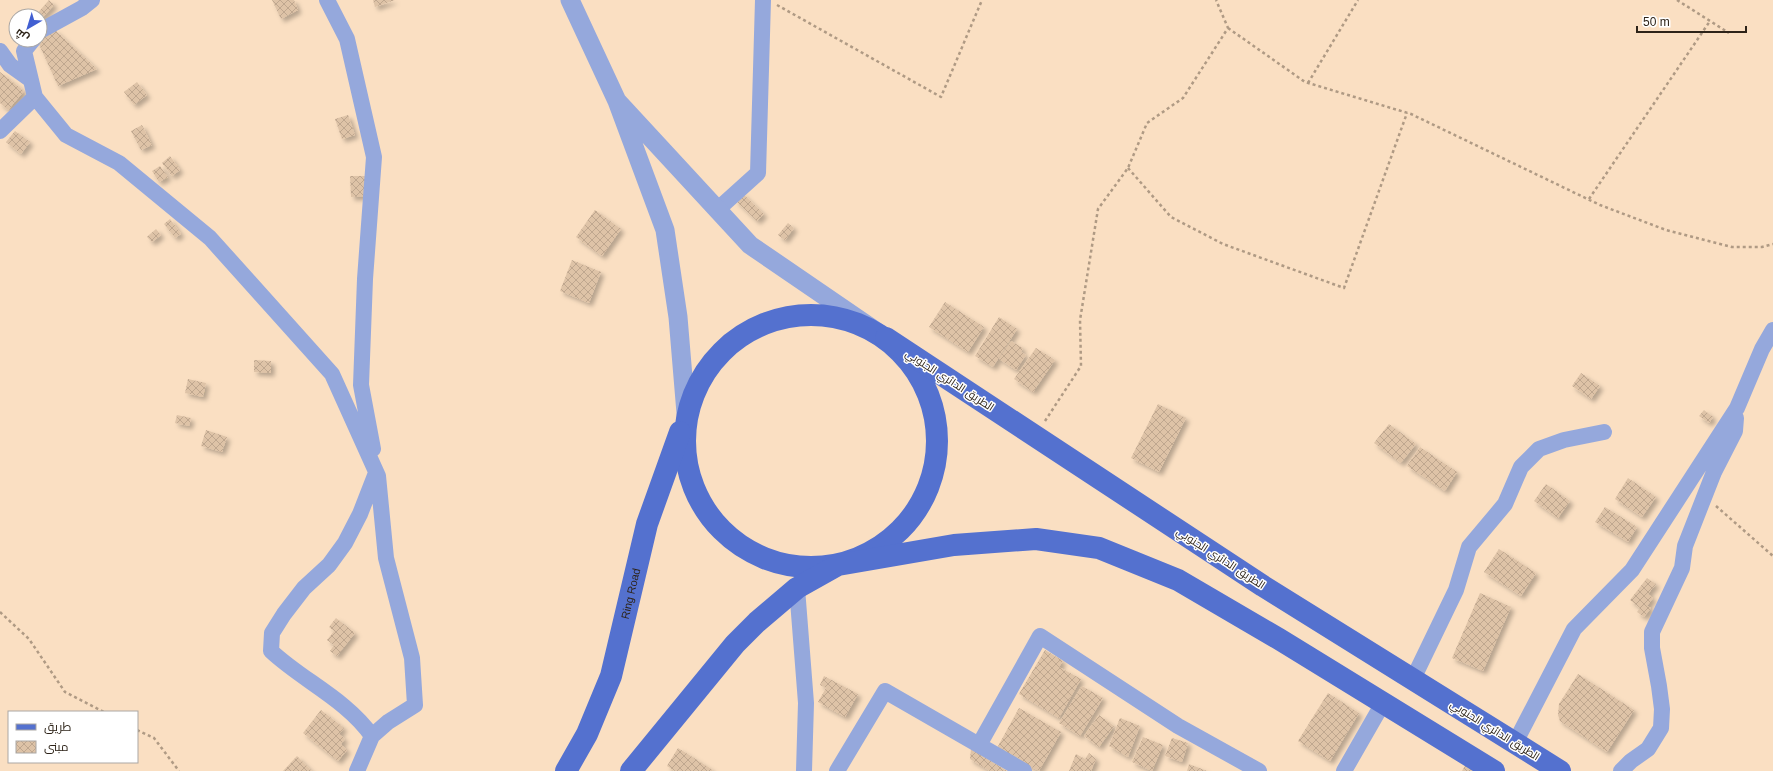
<svg xmlns="http://www.w3.org/2000/svg" width="1773" height="771" viewBox="0 0 1773 771" font-family="Helvetica,Cairo,sans-serif">
<defs>
<pattern id="building-cross-hatch" width="8" height="8" patternUnits="userSpaceOnUse"><rect width="8" height="8" fill="#dec3a7"/><path d="M0 0l8 8M0 8l8-8" fill="none" stroke="#bfa78f"/></pattern>
<filter id="shadow"><feDropShadow dx="3.5" dy="3.5" stdDeviation="2" flood-color="#0004"/></filter>
</defs>
<rect width="100%" height="100%" fill="#fadfc2"/>
<!-- building -->
<path fill="url(#building-cross-hatch)" filter="url(#shadow)" d="M49,0l5,5 -14,15v-4h-5z
M272,0h22l4,10 -17,9z
M373,0h22l-20,7z
M55,30l42,39 -39,17 -21,-46z
M0,72l24,19 -16,19 -8,-7z
M137,82l10,13 -13,10 -10,-13z
M348,115l7,20 -13,4 -7,-20z
M142,125l10,20 -11,5 -10,-19z
M15,131l15,11 -9,12 -15,-12z
M170,156l10,14 -8,6 -10,-13z
M160,166l8,11 -9,5 -7,-11z
M350,176h16l1,20 -16,1z
M742,193l22,21 -7,7 -22,-21z
M595,210l26,19 -19,27 -26,-19z
M170,219l11,15 -6,4 -11,-14z
M788,223l6,5 -9,12 -7,-5z
M156,229l5,6 -9,7 -5,-5z
M572,260l29,12 -12,31 -29,-12z
M945,302l39,25 -16,25 -39,-25z
M999,317l18,12 -24,38 -18,-11z
M1011,341l12,7 -2,4 5,3 -10,15 -17,-11z
M1036,348l19,12 -22,32 -19,-13z
M254,360l17,1v12l-17,-1z
M1581,373l19,13 -9,13 -19,-13z
M188,379l18,4 -3,14 -18,-4z
M1158,404l28,14 -27,54 -28,-14z
M1704,410l9,7 -4,6 -10,-7z
M177,415l14,3 -2,8 -14,-3z
M1389,424l27,20 -15,19 -27,-20z
M206,430l21,7 -5,15 -21,-6z
M1420,447l37,25 -12,19 -38,-25z
M1628,478l28,19 -14,20 -27,-18z
M1546,484l24,17 -12,17 -24,-17z
M1605,507l32,20 -9,15 -33,-20z
M1499,549l37,24 -15,23 -37,-24z
M1647,578l9,6 -8,10 5,4 -6,8 4,2 -7,9 -7,-5 3,-4 -10,-8z
M1480,593l31,14 -28,64 -31,-13z
M336,618l19,15 -18,23 -7,-5 4,-6 -7,-5 7,-9 -5,-4z
M1045,650l18,11 -4,6 22,12 -22,39 -40,-24z
M1578,674l56,36 -27,42 -47,-31 -2,-6 1,-11z
M824,676l34,18 -13,23 -27,-15 8,-14 -6,-3z
M1082,686l21,12 -23,38 -21,-13z
M1328,693l31,20 -29,48 -32,-20z
M1019,708l42,24 -22,39 -42,-23z
M321,710l23,18 -5,6 6,5 -4,5 6,6 -9,11 -35,-28z
M1099,715l15,11 -15,21 -15,-11z
M1120,718l20,8 -12,31 -19,-11z
M1143,737l20,8 -11,26 -20,-9z
M1172,738l16,5 -6,19 -17,-6z
M678,748l35,22 -1,1h-37l-8,-5z
M971,749l36,22h-17l-20,-12z
M1089,753l7,6 -5,12h-22l7,-17 9,5z
M297,756l15,15h-29z
M1468,761l16,10h-22z
M1189,764l18,7h-20z"/>
<g fill="none" stroke-linecap="round" stroke-linejoin="round">
<!-- path -->
<path stroke="#af9a84" stroke-width="2.5" stroke-dasharray="3 3" stroke-linecap="butt" d="M1677,0l52,33
M777,5l164,92 41,-97
M1228,28l77,54 106,32 189,91 66,25 66,17h30l11,-3
M1308,83l50,-83
M1128,168l43,49 52,27 121,44 63,-175
M1589,199l121,-178
M1045,421l36,-55 -1,-46 18,-111 30,-41 19,-45 36,-25 45,-70 -12,-28
M1716,506l57,50
M0,612l29,27 36,53 39,20
M137,730l17,8 25,33"/>
<!-- minor -->
<path stroke="#95a8dc" stroke-width="16" d="M327,0l20,39 27,118 -9,122 -4,106 12,64
M40,31l42,-23 10,-8
M0,51l10,14 21,15
M35,97l31,38 53,28 91,75 122,136 46,102 8,82 26,100 3,47 -27,17 -16,14 -15,35
M0,131l35,-34 -11,-46 9,-11
M717,210l41,-37 5,-173
M797,588l9,115 -2,68
M1413,679l43,-89 13,-43 36,-43 16,-37 18,-18 25,-9 40,-8
M372,736c-26,-37 -69,-55 -101,-85l1,-18 12,-19 20,-26 25,-23 16,-22 15,-29 16,-41
M1515,743l59,-114 58,-59 105,-162 25,-59 11,-19
M979,745l61,-109 138,90 81,45
M837,771l48,-80 139,80
M1344,771l39,-68
M1621,771l10,-10 17,-12 13,-21 1,-19 -3,-23 -7,-38v-16l30,-64 3,-22 29,-74 21,-41 1,-13"/>
<!-- tertiary -->
<path stroke="#95a8dc" stroke-width="19" d="M570,0l47,101
M686,413l-8,-96 -13,-87 -48,-129 133,144 136,93"/>
<!-- primary -->
<g stroke="#5471cf" stroke-width="22">
<circle cx="811" cy="441" r="126"/>
<path d="M886,338l377,248 297,185"/>
<path id="s1" d="M566,771l21,-37 24,-58 36,-152 33,-92"/>
<path d="M631,771l104,-127 22,-22 40,-34 41,-23 116,-20 82,-6 63,9 79,32 101,59 215,132"/>
</g>
</g>
<g text-anchor="middle" stroke-width="3" stroke-linejoin="round" paint-order="stroke">
<!-- street labels -->
<g font-size="11" fill="#2d2318" stroke="#fff">
<text transform="translate(950 380) rotate(33)" y="4">الطريق الدائري الجنوبي</text>
<text transform="translate(1221 558) rotate(33)" y="4">الطريق الدائري الجنوبي</text>
<text dy="4" stroke="none"><textPath href="#s1" startOffset="190">Ring Road</textPath></text>
<text transform="translate(1495 730) rotate(32)" y="4">الطريق الدائري الجنوبي</text>
</g>
</g>
<!-- legend -->
<rect x="8" y="711" width="130" height="52" fill="#ffffff" stroke="#aba7a3"/>
<rect x="16" y="724" width="20" height="6" fill="#5471cf" stroke="#aba7a3"/>
<text x="44" y="731" font-size="12" fill="#2d2318">طريق</text>
<rect x="16" y="741" width="20" height="12" fill="url(#building-cross-hatch)" stroke="#aba7a3"/>
<text x="44" y="751" font-size="12" fill="#2d2318">مبنى</text>
<!-- north arrow -->
<g transform="translate(28 28) rotate(218)"><circle r="19" fill="#ffffff" stroke="#aba7a3"/>
<path d="M0-3L7 15L0 10L-7 15Z" fill="#415fd2"/>
<text y="-6" font-size="11" font-weight="bold" text-anchor="middle" fill="#2d2318">ش</text>
</g>
<!-- scale -->
<path d="M1637 26v6h109v-6" fill="none" stroke="#2d2318" stroke-width="2"/>
<text x="1643" y="26" font-size="12" fill="#2d2318" stroke="#ffffff" stroke-width="3" paint-order="stroke">50 m</text>
</svg>
